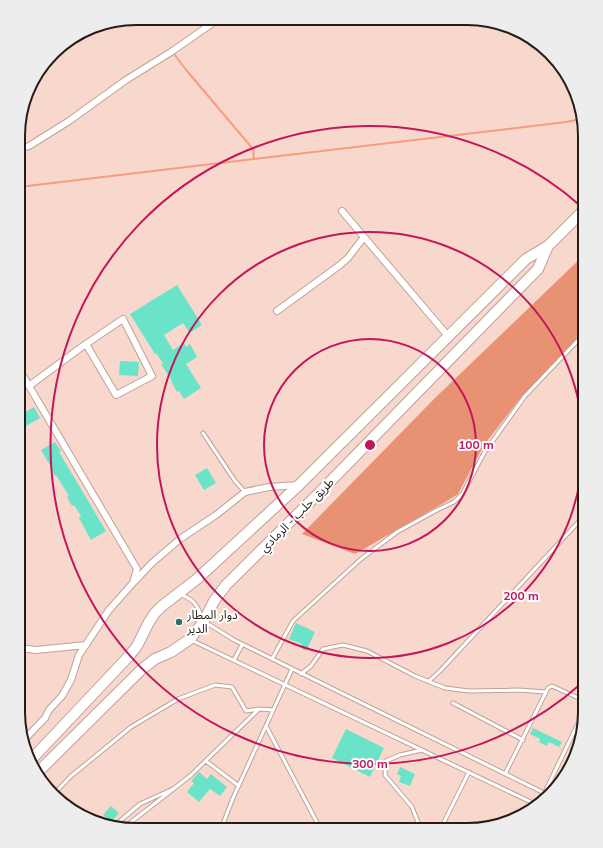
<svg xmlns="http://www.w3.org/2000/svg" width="603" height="848" viewBox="0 0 603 848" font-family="Mulish,'Noto Sans Arabic',sans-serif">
<rect width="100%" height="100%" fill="#f8d8cd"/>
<!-- forest -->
<path fill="#e99173" d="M585,254v77l-63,65 -38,49 -26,49 -16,10 -87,50 -53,-20 132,-135z"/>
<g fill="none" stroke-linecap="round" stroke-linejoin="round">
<!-- stream -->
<path stroke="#f79d7f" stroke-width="2" d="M174,53v1l13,17 66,78 1,10
M19,187l547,-65 15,-3"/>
</g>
<!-- building -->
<path fill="#6be3c8" d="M177,285l25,40 -12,8 -7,-10 -19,12 9,15 11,-7 2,4 4,-3 7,13 -11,7 15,24 -17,11 -5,-8 -2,1 -6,-11h1l-11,-17 2,-1 -7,-10 -1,1 -25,-40z
M120,361l19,1 -1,14 -19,-1z
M34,407l6,11 -14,8 -6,-11z
M55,442l6,9 -2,1 47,79 -15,9 -12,-22 2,-2 -7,-11 -2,1 -5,-9 2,-1 -13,-21 -1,1 -5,-8 1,-1 -10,-17z
M207,468l9,15 -12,7 -9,-15z
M296,623l19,9 -9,19 -5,-3 1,-4 -13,-5z
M533,728l29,14 -3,5 -10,-5 -2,4 -8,-4 1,-3 -10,-5z
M346,729l38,19 -14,29 -38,-19z
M400,767l15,7 -5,12 -11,-4 2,-6 -4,-2z
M199,772l8,7 4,-5 16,13 -7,9 -10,-7 -11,13 -12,-10 7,-9 -3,-2z
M111,806l8,7 -8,9 -8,-7z"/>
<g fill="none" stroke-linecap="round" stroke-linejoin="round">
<!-- service casing -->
<g stroke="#bfa197" stroke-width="5">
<path id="service" d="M203,433l32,48 10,11
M182,595c12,5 16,11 20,23
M205,622l29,18 312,154
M191,640l344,164
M272,659l21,-38 68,-62 36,-27 40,-22 17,-8 9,-9 21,-40 41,-57 60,-63
M234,660l8,-15
M301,674l10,-8 12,-17 20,-4 24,6 48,25 30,12 24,3 49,-1 28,2
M429,681l11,-10 145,-156
M453,703l70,37
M266,726l55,104
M206,761l33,25
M505,774l43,-86 4,-2 33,15
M175,788l-35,16 -20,17 6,5 64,-50 69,-67
M54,794l16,-17 61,-50 47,-28 37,-14 17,2 14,24 13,-2 14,1
M544,794l41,-85
M221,829l12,-31 59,-129
M421,830l-9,-23 -27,-32 1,-14 14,-6 22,-5
M440,830l29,-58"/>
</g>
<!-- minor casing -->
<g stroke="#bfa197" stroke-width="8">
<path id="minor" d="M19,149l10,-3 40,-25 57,-41 45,-28 49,-34
M342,211l106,125
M277,311l63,-46 8,-7 16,-21
M19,369l118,200 -4,14 -24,27 -30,45 -8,25 -9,16 -13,14 -4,8 -21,22
M29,386l54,-40 3,-2 37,-25 29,57 -36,19 -30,-51
M134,582l18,-19 28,-24 36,-24 29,-23 24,-5 29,-2
M18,648l18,2 50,-5"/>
</g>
<!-- trunk casing -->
<g stroke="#bfa197" stroke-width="12">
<path id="trunk" d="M29,762l100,-106 8,-10 12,-24 6,-9 7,-7 35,-27 102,-94 227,-226 22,-13 37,-37
M37,773l104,-103 14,-11 16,-7 19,-13 14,-18 10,-20 12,-16 94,-93 218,-223 10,-23"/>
</g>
<!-- service -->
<use href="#service" stroke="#fff" stroke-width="3"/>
<!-- minor -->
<use href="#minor" stroke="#fff" stroke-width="6"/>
<!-- trunk -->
<use href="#trunk" stroke="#fff" stroke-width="10"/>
</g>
<!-- distance rings -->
<g fill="none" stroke="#c2185b" stroke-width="2">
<circle cx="370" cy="445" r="106"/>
<circle cx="370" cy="445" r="213"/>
<path d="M583 682A319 319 0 1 1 583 208"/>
</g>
<!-- markers -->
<circle fill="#2e7062" stroke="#fff" stroke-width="1.5" cx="179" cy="622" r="4"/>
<g text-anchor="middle" stroke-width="4" stroke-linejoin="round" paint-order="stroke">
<!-- street labels -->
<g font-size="12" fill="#271c18" stroke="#fff">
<text transform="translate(297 515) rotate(-45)" y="4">طريق حلب - الرمادي</text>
</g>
<!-- poi labels -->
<g font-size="12" fill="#271c18" stroke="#fff" text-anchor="start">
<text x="187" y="619">دوار المطار<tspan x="187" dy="14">الدير</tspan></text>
</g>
</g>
<!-- crop -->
<path d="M0 0H603V848H0ZM136 25H467A111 111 0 0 1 578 136V712A111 111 0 0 1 467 823H136A111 111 0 0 1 25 712V136A111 111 0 0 1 136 25Z" fill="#eeeded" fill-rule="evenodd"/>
<path fill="none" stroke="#271c18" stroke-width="2" d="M136 25H467A111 111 0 0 1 578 136V712A111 111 0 0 1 467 823H136A111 111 0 0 1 25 712V136A111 111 0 0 1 136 25Z"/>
<circle cx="370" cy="445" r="6" fill="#c2185b" stroke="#fff" stroke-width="2"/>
<g font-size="12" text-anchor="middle" font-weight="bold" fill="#c2185b" stroke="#fff" stroke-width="4" stroke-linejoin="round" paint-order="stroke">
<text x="476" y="449">100 m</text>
<text x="521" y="600">200 m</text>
<text x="370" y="768">300 m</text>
</g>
</svg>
